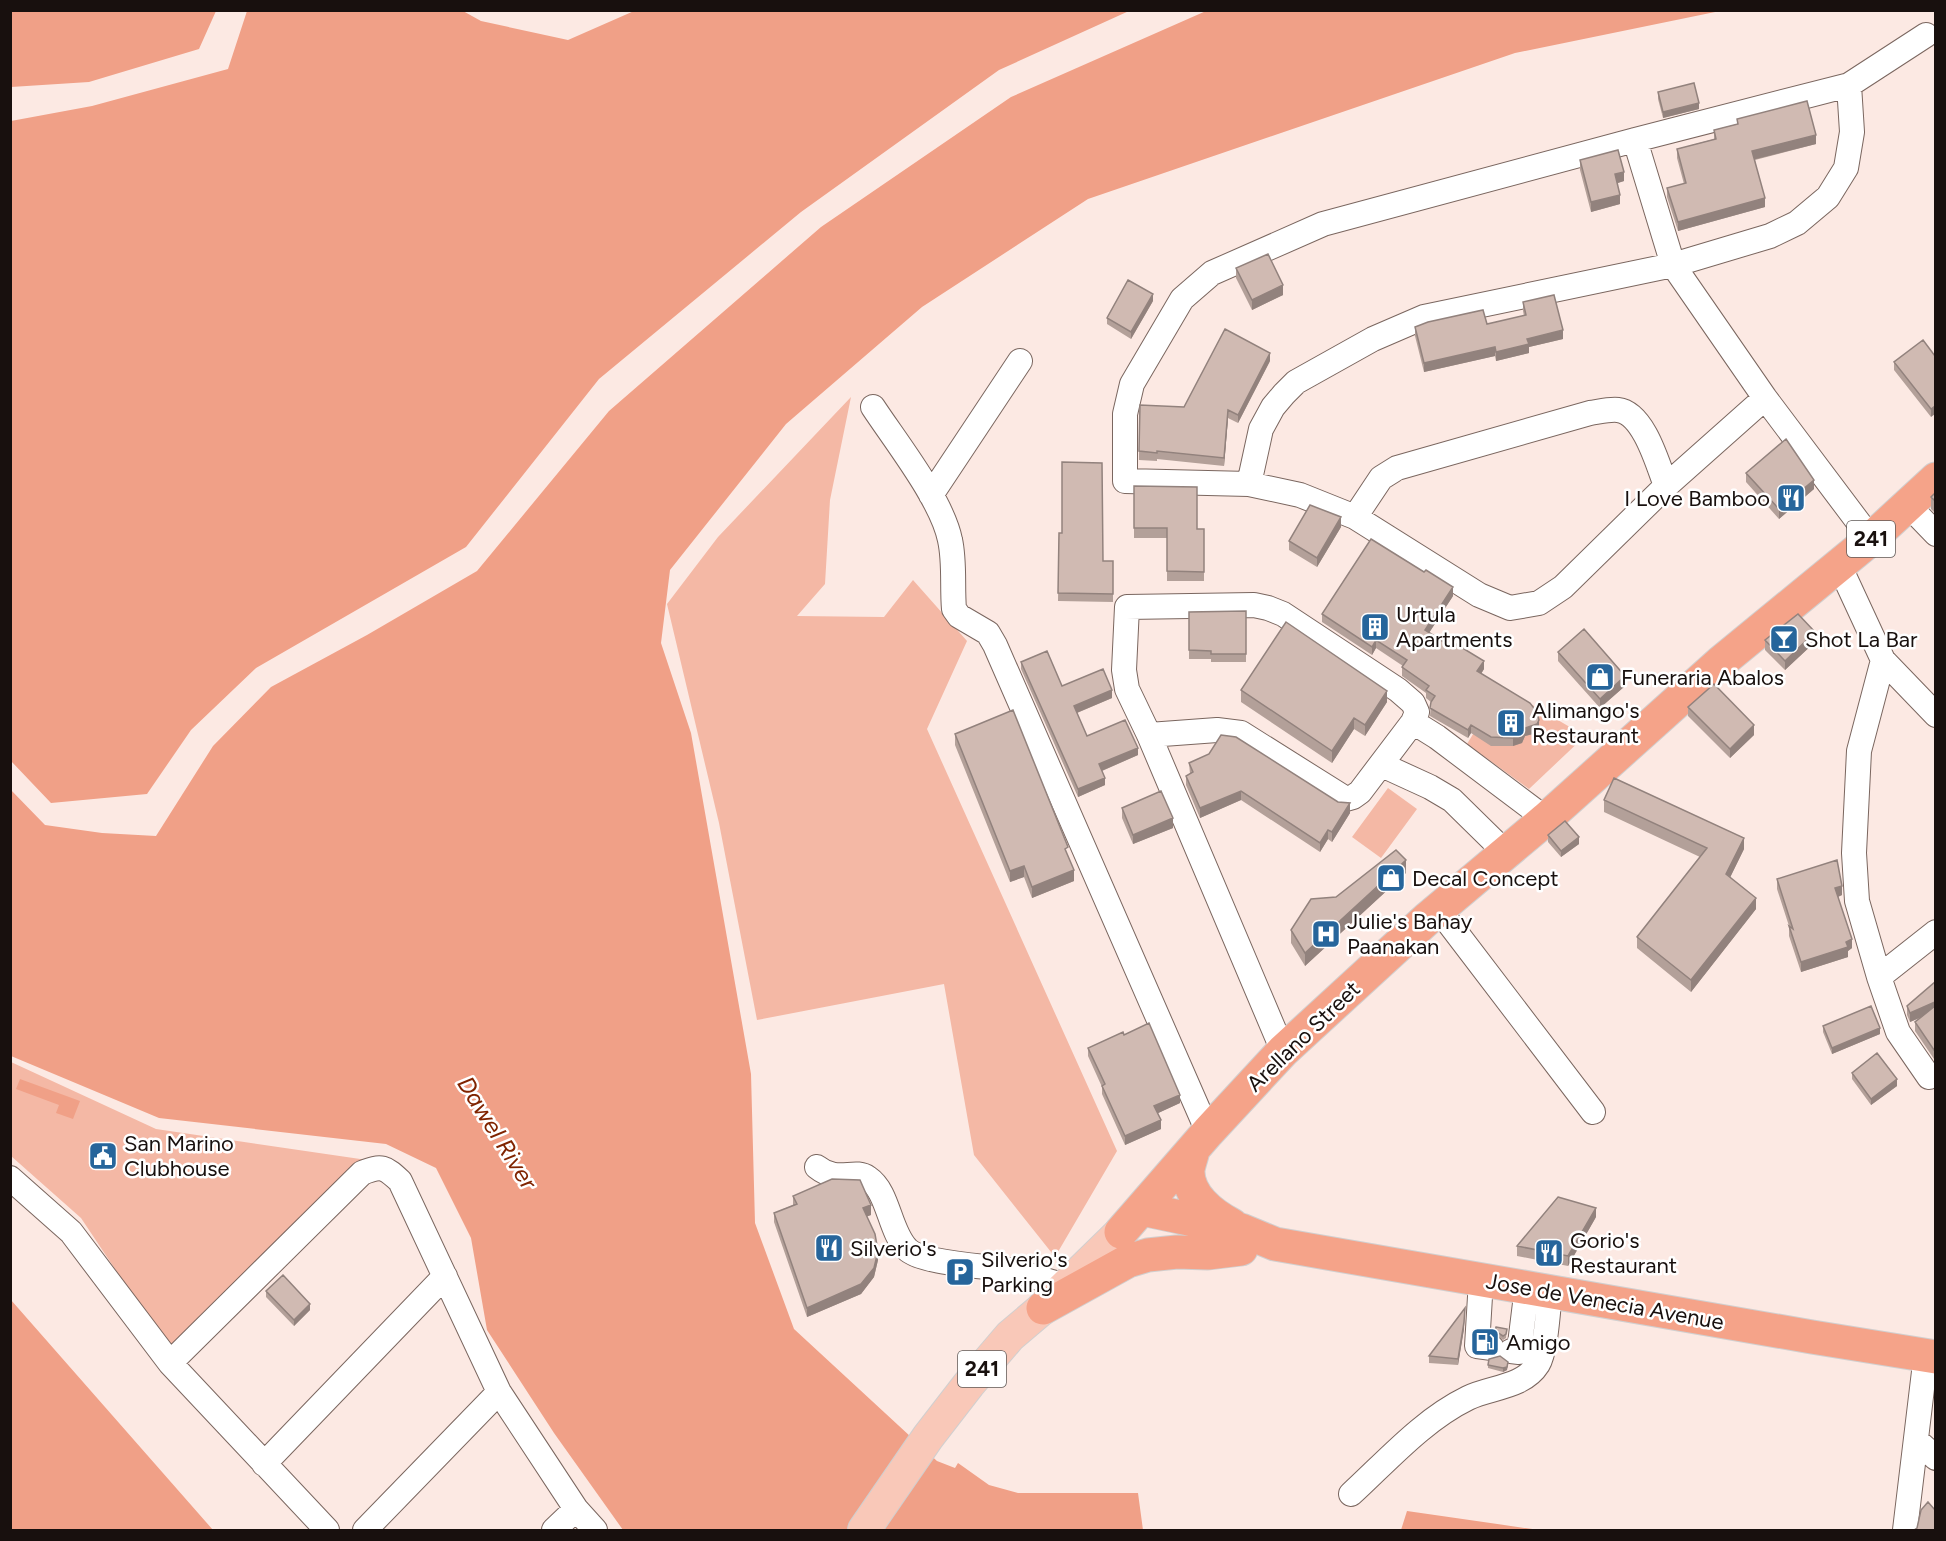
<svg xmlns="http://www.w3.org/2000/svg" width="1946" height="1541" viewBox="0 0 1946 1541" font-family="Figtree,sans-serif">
<rect width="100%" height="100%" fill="#fce9e3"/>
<!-- green -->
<path fill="#f4b8a5" d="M851,397l-21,103 -5,84 -28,32 87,1 29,-37 54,61 -40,88 190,422 -62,106 -81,-102 -30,-171 -187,36 -38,-197 -52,-219 51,-67z
M1502,687l83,49 -56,53 -62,-45z
M1388,788l29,21 -36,49 -29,-21z
M11,1062l145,67 211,31 -196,193 -90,-135 -70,-62z"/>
<!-- water -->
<path fill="#f0a087" d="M11,10h205v1l-17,38 -110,33 -78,5z
M247,11h216l18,10 87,19 66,-29h495l-130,59 -198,142 -202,167 -133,168 -210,121 -65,62 -44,64 -96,9 -40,-42v-640l81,-15 136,-37z
M1206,11h514l-205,42 -427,146 -166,108 -136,117 -116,146 -9,73 30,90 60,341 4,149 39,106 143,132 18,7 3,-5 31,22 29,8h120l5,37h-520l-69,-97 -67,-103 -16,-92 -35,-70 -50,-24 -227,-26 -148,-62 -1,-267 35,36 57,8 54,3 57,-90 58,-59 96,-52 110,-64 132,-160 212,-184 190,-130z
M20,1079l60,22 -7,18 -17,-6 3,-8 -43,-16z
M10,1300h1l202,230h-202z
M1407,1511l132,19h-138z"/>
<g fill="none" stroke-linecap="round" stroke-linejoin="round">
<!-- minor casing -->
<g stroke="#7a665f" stroke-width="26">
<path id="minor" d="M1635,140l38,125 92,133 106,141
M1765,398l-99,88 -103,101 -24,16 -29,5 -31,-13 -124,-78 -55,-22 -51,-11 -124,-3v-67l7,-30 50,-85 30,-26 111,-49 312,-84 214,-55 77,-50
M873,407c23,35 69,93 77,133 5,22 2,47 4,69l5,7 29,17 7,12 213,487
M1249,484l12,-55 12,-22 11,-13 12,-12 77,-43 51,-22 249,-52 97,-29 27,-13 31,-26 18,-29 6,-36 -3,-47
M931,495l89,-134
M1907,504l29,30
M1355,517l26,-39 16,-10 193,-55c8,-1 19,-4 28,-3 26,3 40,55 48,76
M1839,565l44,95 53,55
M1883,660l-24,91 -5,102 3,48 22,76 19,55 31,45
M1149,735l68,-5 24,3 105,66 7,-2 7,-5 53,-70
M1382,765l48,22 22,13 54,53
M1439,910l154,202
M1879,977l57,-45
M1283,1051l-134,-316 -22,-46 -3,-19 3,-63 127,-2 14,3 15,6 115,76 15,13 4,9 -4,10 24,15 109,82
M817,1167c21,17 37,1 51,11 21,14 21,53 39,71 13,14 79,17 102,21 19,4 38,11 57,16
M10,1178l61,54 99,131 157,167
M1481,1280l-4,66 15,2
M1511,1351l8,1 8,-65
M170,1363l192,-190c20,-8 23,-6 38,8l99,211 77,117 19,21
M1916,1440l20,18
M264,1464l181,-188
M1351,1494c37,-34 72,-74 117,-96 22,-11 55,-10 70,-34 8,-13 10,-55 12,-72
M365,1530l134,-138
M554,1530l22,-21
M1905,1530l21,-175"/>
</g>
<!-- major casing -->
<g stroke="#d1cfcf" stroke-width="34">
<path id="major" d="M864,1530l64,-93 41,-53 41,-48 33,-28 78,-76"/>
</g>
<!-- highway casing -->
<g stroke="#d1cfcf" stroke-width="35">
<path id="highway" d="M1193,1150c-1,6 -4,13 -5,20 -1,25 23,44 44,55
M1142,1209l99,21 34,14 537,93 124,20
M1121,1232l87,-100 75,-81 144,-132 119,-100 175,-157 150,-123 65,-60
M1043,1308l85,-47 20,-6 29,-3 31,1 33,-4"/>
</g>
<!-- minor -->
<use href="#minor" stroke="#fff" stroke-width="24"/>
<!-- major -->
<use href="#major" stroke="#f9c8b8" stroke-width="32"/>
<!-- highway -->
<use href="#highway" stroke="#f5a389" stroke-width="33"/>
</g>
<!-- wall -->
<path fill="#b3a099" d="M1658,92l41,17 -36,9 -5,-19z
M1737,119l79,25 -61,16 10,47 -87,24 -11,-34v-9l17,-4 -7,-26v-9l37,-10v-9l23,-6z
M1580,160l44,21 -7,2 3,21 -29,8 -11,-42z
M1236,268l47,27 -31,15 -16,-32z
M1153,301l-22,38 -24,-15v-6z
M1523,302l40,37 -34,8v6l-33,8 -1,-5 -71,16 -9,-36v-9l72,-3 37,-8 -1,-5z
M1935,356l-4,61 -37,-47v-8z
M1270,361l-32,62 -10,-5 -4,48 -67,-7v2l-18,-1v-9l45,-44z
M1746,473l68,16 -35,30 -33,-37z
M1134,486l63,43h7v52h-37v-43h-33z
M1935,493v20l-4,-4v-12z
M1341,527l-24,40 -28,-17v-9z
M1059,533l44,28h10v41l-55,-1z
M1453,596l-24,37 55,36 -3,5 58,54 -2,5 -12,3 -3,7 -9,3h-22l-20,-13 -3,5 -38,-22 1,-14 -5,-4v-5l-24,-17v-9l1,-1 -27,-18 -4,7 -50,-33v-8z
M1246,611v51h-35v-3h-22v-47z
M1765,640l50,2 -30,28 -20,-20z
M1558,652l67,34 -25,22 -42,-47z
M1021,662l41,24 50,12 -35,15 10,23 51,19 -36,16 3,14 -27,12 -57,-128z
M1241,690l146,12 -22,34 -11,-7 -22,34 -91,-61z
M1688,707l66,28 -24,23 -42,-42z
M955,734l113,123 6,24 -42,17 -8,-21 -14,5 -55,-137z
M1189,763l161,50 -18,29 -4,-3 -8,13 -79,-52 -41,18 -14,-33v-9l4,-2z
M1604,800l140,49 -14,28 26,32 -65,83 -54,-44v-11l63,-80 -96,-45z
M1122,808l51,20 -40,16 -11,-26z
M1548,835l31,9 -18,13 -13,-15z
M1406,873l-101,93 -14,-23v-13l45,-33z
M1777,879l65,16 -4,2 14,51 -4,3v6l-47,15 -12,-36v-10l-12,-37z
M1935,982l-1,77 -19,-28v-9l7,-5 -12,5 -3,-7v-9z
M1823,1026l57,8 -48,20 -9,-22z
M1124,1035l56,68 -22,10 3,16 -36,16 -23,-51v-7l-14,-31v-8z
M1852,1073l45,13 -26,19 -19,-26z
M793,1196l78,19 -4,1 11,44 -4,17 -13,17 -54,23 -33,-95v-9l19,-8z
M1596,1217l-28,49 -51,-10v-10z
M266,1291l44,19 -16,16 -28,-29z
M1464,1329l-6,36 -29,-2v-7z
M1507,1329l-1,9 -3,2 -8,-6v-3z
M1488,1365h20l-1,5 -4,2 -15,-4z"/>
<!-- shaded-wall -->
<path fill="#92827d" d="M1699,103v6l-36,9v-6z
M1816,135v9l-64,16v-9z
M1624,172v9l-9,3v-10z
M1620,195v9l-29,8v-10z
M1765,198v9l-87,24v-9z
M1283,285v10l-31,15v-10z
M1153,294v7l-22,38v-7z
M1563,330v9l-34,8v6l-33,8v-9l31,-13z
M1495,347v9l-71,16v-9z
M1270,353v8l-32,62v-8z
M1935,406v8l-4,3v-8z
M1228,410v8l-4,48v-8z
M1814,480v9l-35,30v-10z
M1341,517v10l-24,40v-9z
M1453,587v9l-28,43v-9z
M1815,632v10l-30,28v-9z
M1376,640v8l-4,7v-8z
M1484,661v8l-7,11v-9z
M1625,676v10l-25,22v-9z
M1112,690v8l-38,16v-8z
M1387,691v11l-22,34v-11z
M1354,718v11l-22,34v-12z
M1539,720v8l-2,5 -12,3 -3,7 -9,3v-8l12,-10z
M1471,725v8l-3,5v-8z
M1754,725v10l-24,23v-9z
M1138,748v7l-39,17v-8z
M1105,778v7l-27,12v-8z
M1241,791v9l-41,18v-10z
M1350,803v10l-18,29v-10z
M1173,818v10l-40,16v-9z
M1328,830v9l-8,13v-9z
M1579,837v7l-18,13v-6z
M1744,838v11l-18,37v-12z
M1406,860v13l-101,93v-13z
M1024,866v11l-14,5v-11z
M1074,870v11l-42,17v-11z
M1842,886v9l-7,3v-10z
M1756,898v11l-65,83v-12z
M1852,939v9l-4,3v6l-47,15v-10l45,-20z
M1935,1002v9l-25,11v-9z
M1880,1028v6l-48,20v-6z
M1935,1048v9l-1,2v-9z
M1897,1079v7l-26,19v-6z
M1180,1095v8l-26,12v-9z
M1161,1120v9l-36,16v-9z
M871,1205v10l-8,3v-10z
M1596,1208v9l-28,49v-10z
M878,1251v9l-4,17 -13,17 -54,23v-9z
M310,1304v6l-16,16v-6z
M1465,1308l-1,21 -6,36v-6z
M1508,1362l-1,8 -4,2v-4z"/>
<!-- building -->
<path fill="#d0bab2" stroke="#92827d" stroke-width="1.5" d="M1694,83l5,20 -36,9 -5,-20z
M1807,101l9,34 -64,16 13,47 -87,24 -11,-34 19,-5 -9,-34 39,-10 -2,-9 24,-6 -1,-5z
M1618,150l6,22 -9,2 5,21 -29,7 -11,-42z
M1268,254l15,31 -31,15 -16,-32z
M1128,280l25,14 -22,38 -24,-14z
M1554,295l9,35 -36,9 2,5 -33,8 -1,-5 -71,16 -9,-36 13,-5 55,-12 4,14 39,-9 -3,-13z
M1225,329l45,24 -32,62 -10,-5 -4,48 -67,-7v2l-18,-2 1,-46 44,2z
M1923,340l12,16v50l-4,3 -37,-47z
M1786,439l28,41 -35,29 -33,-36z
M1062,462l40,1 1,98h10v33l-55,-1 1,-60h3z
M1134,486l63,1v42h7v43l-37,-1v-43h-33z
M1935,493v8l-4,-4z
M1310,505l31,12 -24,41 -28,-17z
M1371,539l53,33 2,-2 27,17 -28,43 28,18 3,-4 28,17 -7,10 53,32 7,9 2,8 -2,4 -12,4 -3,7 -9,3 -22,-1 -20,-12 -3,5 -38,-22 1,-6 4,-6 -9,-6 3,-4 -27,-19 5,-7 -31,-20 -4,7 -50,-33z
M1246,611v43h-35v-3l-22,-1v-38z
M1798,614l17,18 -30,29 -20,-21z
M1286,622l101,69 -22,34 -11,-7 -22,33 -91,-61z
M1584,629l41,47 -25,23 -42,-47z
M1047,651l15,35 41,-17 9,21 -38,16 13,30 38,-16 13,28 -39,16 6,14 -27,11 -57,-127z
M1714,684l40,41 -24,24 -42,-42z
M1013,710l55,137 -3,2 9,21 -42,17 -8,-21 -14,5 -55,-137z
M1221,735l15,2 102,65 12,1 -18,29 -4,-2 -8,13 -79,-52 -41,17 -14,-32 7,-4 -4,-9 20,-9z
M1614,778l130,60 -18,36 30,24 -65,82 -54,-43 70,-89 -103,-48z
M1161,791l12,27 -40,17 -11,-27z
M1565,821l14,16 -18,14 -13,-16z
M1396,850l10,10 -101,93 -14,-23 20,-31 25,-2z
M1837,860l5,26 -7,2 17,51 -6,3 2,5 -47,15 -12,-36 4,3 -16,-50z
M1935,982v20l-25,11 -3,-7z
M1871,1006l9,22 -48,20 -9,-22z
M1935,1006v42l-1,2 -19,-28z
M1149,1023l31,72 -26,11 7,14 -36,16 -23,-50 3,-2 -17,-36 35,-16 1,3z
M1877,1053l20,26 -26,20 -19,-26z
M832,1179l28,1 11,25 -8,3 12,26 3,17 -4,17 -13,16 -54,24 -33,-95 23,-9 -4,-8z
M1558,1197l38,11 -28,48 -51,-10z
M283,1275l27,29 -16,16 -28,-29z
M1465,1308l-1,14 -6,37 -29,-3z
M1496,1327l11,2 -1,5 -3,2 -8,-5z
M1500,1356l8,6 -1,5 -4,1 -15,-3 1,-6z
M1928,1502l7,8v20h-21l3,-2 4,-18z"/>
<!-- icons -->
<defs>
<g id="restaurant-square" transform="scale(1.5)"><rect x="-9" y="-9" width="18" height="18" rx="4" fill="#26659b" stroke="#fff"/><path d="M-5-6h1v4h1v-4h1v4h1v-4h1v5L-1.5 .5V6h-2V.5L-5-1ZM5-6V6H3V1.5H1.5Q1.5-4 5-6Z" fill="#fff"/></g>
<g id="building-square" transform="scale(1.5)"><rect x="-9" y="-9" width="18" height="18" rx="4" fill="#26659b" stroke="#fff"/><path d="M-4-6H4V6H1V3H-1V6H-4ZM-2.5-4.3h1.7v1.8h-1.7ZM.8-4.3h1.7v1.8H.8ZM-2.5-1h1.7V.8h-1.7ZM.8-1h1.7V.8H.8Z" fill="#fff"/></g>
<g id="bar-square" transform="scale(1.5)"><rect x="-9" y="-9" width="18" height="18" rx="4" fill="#26659b" stroke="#fff"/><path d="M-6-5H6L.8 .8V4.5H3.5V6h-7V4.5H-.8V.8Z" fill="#fff"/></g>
<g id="shop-square" transform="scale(1.5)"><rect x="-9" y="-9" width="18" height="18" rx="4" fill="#26659b" stroke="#fff"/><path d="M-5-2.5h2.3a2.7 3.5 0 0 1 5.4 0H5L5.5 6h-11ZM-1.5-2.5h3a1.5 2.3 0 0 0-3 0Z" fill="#fff"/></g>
<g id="hospital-square" transform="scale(1.5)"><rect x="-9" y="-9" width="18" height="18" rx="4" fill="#26659b" stroke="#fff"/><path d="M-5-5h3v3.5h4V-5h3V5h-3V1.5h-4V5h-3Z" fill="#fff"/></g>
<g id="civic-square" transform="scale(1.5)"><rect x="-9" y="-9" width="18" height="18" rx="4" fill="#26659b" stroke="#fff"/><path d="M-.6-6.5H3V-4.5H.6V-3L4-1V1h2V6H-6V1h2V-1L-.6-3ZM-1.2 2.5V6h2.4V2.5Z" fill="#fff"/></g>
<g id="parking-square" transform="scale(1.5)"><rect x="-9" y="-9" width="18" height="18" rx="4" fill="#26659b" stroke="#fff"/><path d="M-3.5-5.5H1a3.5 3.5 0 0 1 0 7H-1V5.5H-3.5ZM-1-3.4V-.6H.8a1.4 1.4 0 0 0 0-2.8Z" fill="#fff"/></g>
<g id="fuel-square" transform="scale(1.5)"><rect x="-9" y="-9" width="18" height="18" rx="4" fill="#26659b" stroke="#fff"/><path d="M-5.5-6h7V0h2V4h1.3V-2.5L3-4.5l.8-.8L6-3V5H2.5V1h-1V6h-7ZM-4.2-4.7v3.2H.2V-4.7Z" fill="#fff"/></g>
</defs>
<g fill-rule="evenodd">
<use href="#restaurant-square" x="1791" y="498"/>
<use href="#building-square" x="1375" y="627"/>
<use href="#bar-square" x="1784" y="639"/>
<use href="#shop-square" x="1600" y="677"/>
<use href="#building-square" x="1511" y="723"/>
<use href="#shop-square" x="1391" y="878"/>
<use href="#hospital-square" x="1326" y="934"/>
<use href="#civic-square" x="103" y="1156"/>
<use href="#restaurant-square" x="829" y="1248"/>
<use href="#restaurant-square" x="1549" y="1253"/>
<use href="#parking-square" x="960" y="1272"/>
<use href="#fuel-square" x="1485" y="1342"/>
</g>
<g text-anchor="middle" stroke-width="5" stroke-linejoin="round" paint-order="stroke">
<!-- shield labels -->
<g fill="#fff" stroke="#5d5856" stroke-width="1.5">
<rect x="1847" y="521" width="48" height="36" rx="4.5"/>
<rect x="958" y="1351" width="48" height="36" rx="4.5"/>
</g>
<g font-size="21" font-weight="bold" fill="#18100e">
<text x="1871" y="546">241</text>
<text x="982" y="1376">241</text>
</g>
<!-- poi labels -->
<g font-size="22" fill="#18100e" stroke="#fff" text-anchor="start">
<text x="1770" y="506" text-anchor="end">I Love Bamboo</text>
<text x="1396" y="622">Urtula<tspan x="1396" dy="25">Apartments</tspan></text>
<text x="1805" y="647">Shot La Bar</text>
<text x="1621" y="685">Funeraria Abalos</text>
<text x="1532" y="718">Alimango's<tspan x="1532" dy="25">Restaurant</tspan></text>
<text x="1412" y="886">Decal Concept</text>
<text x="1347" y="929">Julie's Bahay<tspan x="1347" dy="25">Paanakan</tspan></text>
<text x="124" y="1151">San Marino<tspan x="124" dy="25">Clubhouse</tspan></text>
<text x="1570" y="1248">Gorio's<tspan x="1570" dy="25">Restaurant</tspan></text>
<text x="850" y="1256">Silverio's</text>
<text x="981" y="1267">Silverio's<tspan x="981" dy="25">Parking</tspan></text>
<text x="1506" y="1350">Amigo</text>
</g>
<!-- street labels -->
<g font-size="22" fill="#18100e" stroke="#fff">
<text transform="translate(1303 1036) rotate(-44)" y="8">Arellano Street</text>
<text transform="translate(1605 1301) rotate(10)" y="8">Jose de Venecia Avenue</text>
</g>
<!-- water labels -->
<g font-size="24" font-style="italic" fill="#802400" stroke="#fff">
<text transform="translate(497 1133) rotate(58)" y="8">Dawel River</text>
</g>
</g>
<!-- border -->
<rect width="1946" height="1541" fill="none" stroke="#18100e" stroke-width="24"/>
</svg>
